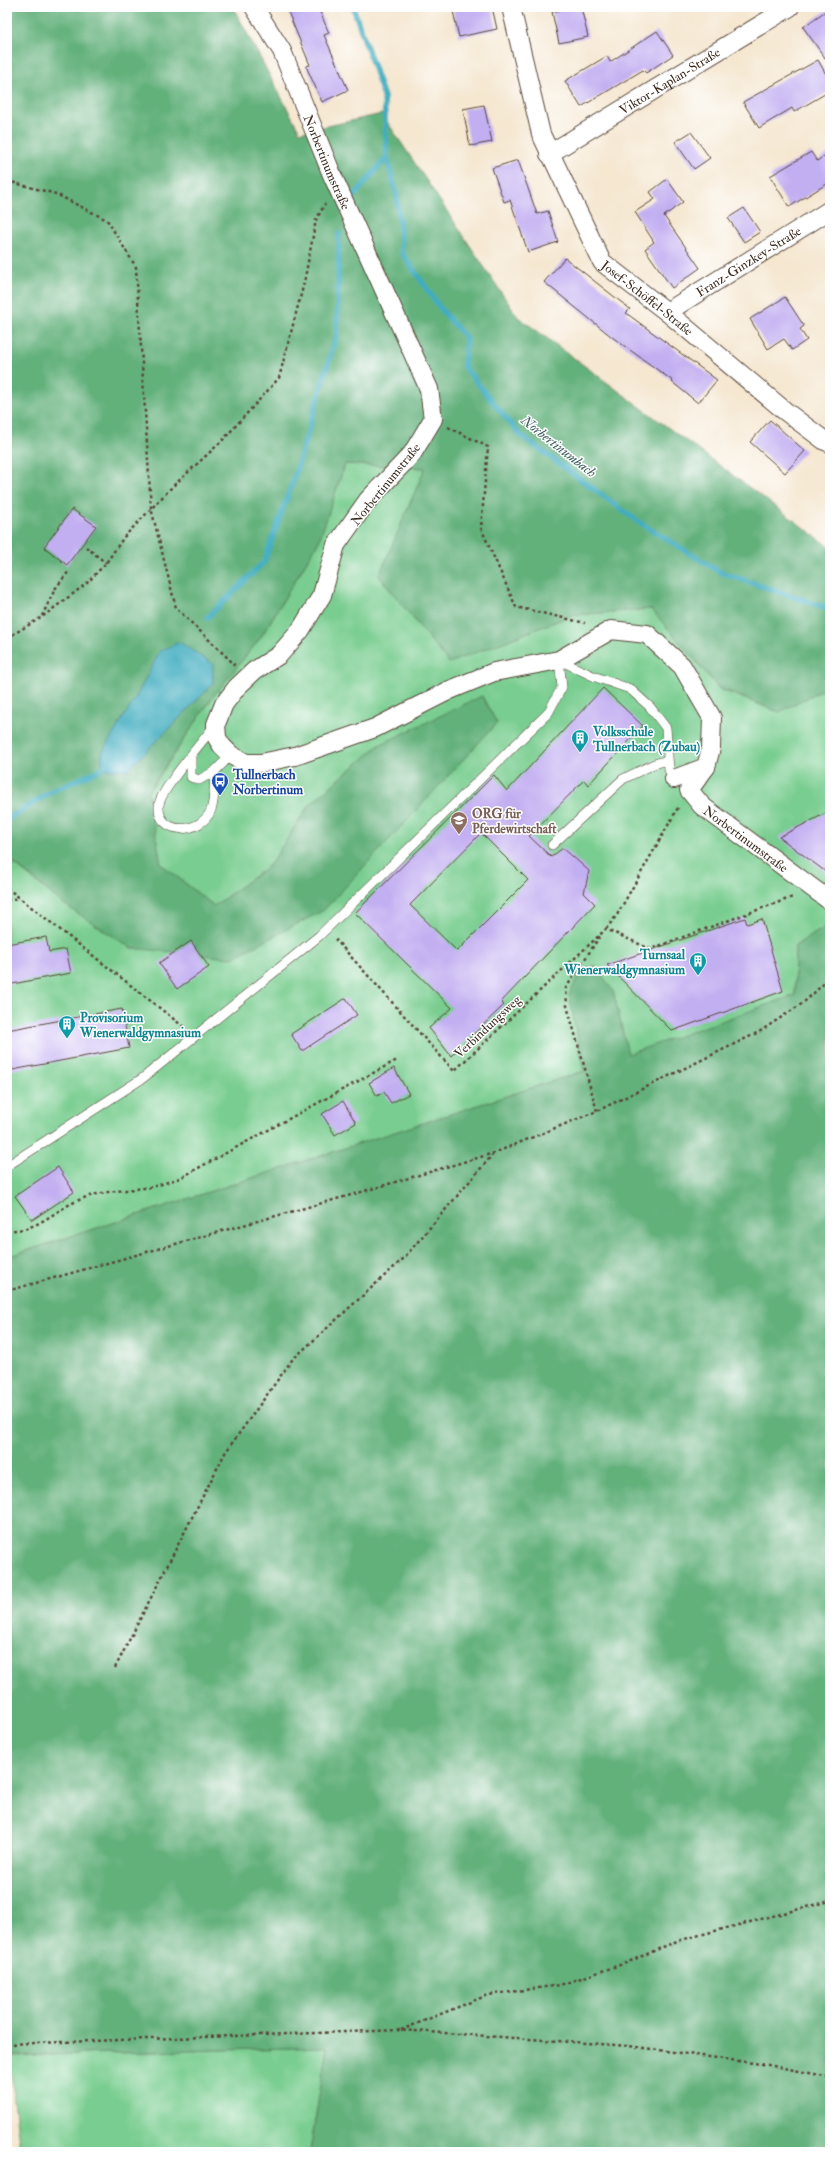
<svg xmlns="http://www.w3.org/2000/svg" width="837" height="2159" viewBox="0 0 837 2159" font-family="'IM FELL Double Pica',serif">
<rect width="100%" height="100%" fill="#fff"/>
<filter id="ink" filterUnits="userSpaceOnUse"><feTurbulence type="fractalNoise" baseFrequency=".025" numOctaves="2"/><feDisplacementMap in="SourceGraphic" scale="8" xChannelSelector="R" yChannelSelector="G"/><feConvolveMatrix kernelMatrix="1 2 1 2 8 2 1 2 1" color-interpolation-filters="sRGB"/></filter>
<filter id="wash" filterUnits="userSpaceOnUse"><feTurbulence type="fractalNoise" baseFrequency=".012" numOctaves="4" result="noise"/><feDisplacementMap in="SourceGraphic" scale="16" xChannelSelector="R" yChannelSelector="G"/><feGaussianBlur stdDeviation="0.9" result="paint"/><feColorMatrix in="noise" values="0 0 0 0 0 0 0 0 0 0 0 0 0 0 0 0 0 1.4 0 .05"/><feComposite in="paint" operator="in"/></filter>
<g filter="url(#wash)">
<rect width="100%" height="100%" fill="#f5e7d0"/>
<!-- green -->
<path fill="#79cd90" stroke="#5a7c57" d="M345,464l81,4 -47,108 70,86 124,-47 79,-6 67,80 60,23 51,-26v238l-35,22v49l-167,60 -15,-64 -19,-26 -9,106 -578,186v-399l55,45 170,55 265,-235 -15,-27 -172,108 -40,61 -56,41 -53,-42 -13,-71 64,-95 49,-61 58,-96z
M327,2047l-17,105h-290l-11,-96z"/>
<!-- forest -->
<path fill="#62b07a" stroke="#4e6d4c" d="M7,7h226l67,125 82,-18 135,202 313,231v139l-51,26 -60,-24 -68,-79 -78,6 -124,48 -70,-87 46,-108 -80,-4 -26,77 -58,96 -49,61 -64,94 13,72 53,42 56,-41 40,-61 69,-59 103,-49 15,27 -173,187 -92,48 -101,-10 -69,-45 -55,-46z
M830,924v1228h-520l17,-105 -320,9v-799l577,-186 -15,-76 12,-24 14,-6 18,26 15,63 167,-59v-49z"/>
<!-- water -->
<path fill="#42adc0" stroke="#3e6c6f" d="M179,642l34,22v20l-85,86 -26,-1v-17l34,-55 24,-46z"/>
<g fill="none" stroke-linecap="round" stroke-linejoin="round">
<!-- stream -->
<path stroke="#42adc0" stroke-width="5.5" d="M353,7l31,90 3,60 10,40 5,56 38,55 26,30 -2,29 55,67 118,87 83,51 110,37
M354,196l33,-39
M207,618l57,-56 31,-87 42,-142 2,-99
M7,820l45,-29 50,-22 5,-6"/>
</g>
<g id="blocks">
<!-- building -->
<path fill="#c2aff1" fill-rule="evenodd" d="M286,7h32l11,26 -5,2 24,55 -26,12 -16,-36 4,-1z
M452,7h40l5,22 -38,8z
M572,7h9l7,30 -29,6 -7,-31z
M830,8v57l-27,-38z
M657,31l16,24 -27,18 -3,-3 -62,37 -16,-26 42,-25 3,6z
M818,60l12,21v10l-36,21 -2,-4 -33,20 -16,-26z
M484,105l8,37 -22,4 -7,-37z
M691,132l19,26 -16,11 -19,-27z
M811,152l6,9 13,-9v30l-41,25 -19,-31z
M518,160l19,54 11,-3 10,31 -30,10 -18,-52 -6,2 -12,-34z
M667,179l16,23 -19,14 36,52 -28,20 -27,-39 9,-7 -19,-30 20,-13 -5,-7z
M744,208l16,24 -16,10 -16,-24z
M565,258l65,51 -4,4 91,67 -19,23 -26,-21 1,-1 -61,-44 -68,-55z
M785,297l19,29 -4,3 7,11 -15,10 -8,-11 -16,10 -18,-30z
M770,420l35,31 -20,22 -35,-31z
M72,509l24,17 -29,39 -23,-18z
M603,688l40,38 -55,59 -4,-5 -55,56 22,21 12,-9 26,23 -5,22 11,11 -94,98 3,3 -53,51 -22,-28 23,-20 -97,-95 139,-138 13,16zM481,833l47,47 -71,71 -47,-46z
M830,811v64l-51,-38z
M745,918l2,6 15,-5 21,72 -111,40 -65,-66z
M46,937l3,15 17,-3 5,24 -64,12v-41z
M191,941l18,26 -32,22 -18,-26z
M346,998l11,17 -55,36 -11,-17z
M122,1009l7,39 -122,23v-41z
M394,1068l15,26 -18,9 -7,-11 -7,4 -8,-13z
M343,1101l13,22 -21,12 -13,-21z
M58,1167l16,25 -42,28 -17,-24z"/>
</g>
</g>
<g filter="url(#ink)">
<use href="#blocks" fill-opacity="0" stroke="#574639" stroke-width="1"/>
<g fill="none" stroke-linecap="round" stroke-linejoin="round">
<!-- lane casing -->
<g stroke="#574639" stroke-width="10">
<path id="lane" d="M559,660l34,16 37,13 20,18 16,21 3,42 5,9
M191,758v19l8,3 16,-9 16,-16
M215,771c-1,11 0,29 -4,39 -10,25 -54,26 -52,-5 1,-15 45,-65 56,-80
M552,845l71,-66 31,-15 14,-4
M7,1166l136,-88 176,-142 229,-223 14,-26 -3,-27"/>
</g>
<!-- street casing -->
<g stroke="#574639" stroke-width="20">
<g id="street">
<path id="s1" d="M254,7l28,44 51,126 96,212 4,30 -21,35 -44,46 -32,45 -14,50 -22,36 -21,24 -25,16 -17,16 -13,17 -8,20 1,14 5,8 9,9 15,8h15l34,-7 80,-28 75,-38 44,-18 65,-12 52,-30 36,4 35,32 30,52 -1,30 -5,19 -32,12"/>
<path id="s2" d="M511,7l30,127 61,128 65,50 118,99 40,30 5,2"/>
<path id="s3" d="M549,154l241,-147"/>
<path id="s4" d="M667,312l163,-102"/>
<path id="s5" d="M706,767l-17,23 13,16 128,95"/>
</g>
</g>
<!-- path -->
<path stroke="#574639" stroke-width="2.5" stroke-dasharray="3 3" stroke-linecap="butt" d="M7,181l49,13 51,26 29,47 15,241 25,100 58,56 -1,2
M448,427l40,20 -7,81 35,79 69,16
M86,547l20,16
M42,616l13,-27 14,-18
M7,638l35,-21 44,-33 20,-21 18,-26 48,-50 49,-45 58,-64 25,-95 12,-63 9,-16
M7,888l178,140
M7,900l12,-2
M606,929l11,-14 62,-109
M335,939l119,132 152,-142 44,20 143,-52
M597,1111l-30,-105 -1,-18 34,-52
M7,1230c29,3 47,-20 72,-30 22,-10 48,-9 72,-13 9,-2 19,-6 29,-9l217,-118
M7,1291l344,-96 143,-42 103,-42 162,-79 44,-29 27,-25
M115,1668l110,-215 67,-93 111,-101 91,-106
M401,2030l87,-35 72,-10 66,-22 51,-22 153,-40
M7,2044l394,-14 228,16 139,19 62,12"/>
<!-- lane -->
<use href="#lane" stroke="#fff" stroke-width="9"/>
<!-- street -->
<use href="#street" stroke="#fff" stroke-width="18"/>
</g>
</g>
<!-- icons -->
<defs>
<g id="building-pin" transform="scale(0.9)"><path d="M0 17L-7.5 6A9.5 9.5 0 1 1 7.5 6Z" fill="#0f9aa8" stroke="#fff"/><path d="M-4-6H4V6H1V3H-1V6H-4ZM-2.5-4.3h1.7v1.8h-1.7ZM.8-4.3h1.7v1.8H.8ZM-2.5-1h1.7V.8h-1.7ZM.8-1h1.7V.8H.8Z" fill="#fff"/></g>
<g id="bus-pin" transform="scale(0.9)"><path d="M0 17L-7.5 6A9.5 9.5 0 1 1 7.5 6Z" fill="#1a4fb4" stroke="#fff"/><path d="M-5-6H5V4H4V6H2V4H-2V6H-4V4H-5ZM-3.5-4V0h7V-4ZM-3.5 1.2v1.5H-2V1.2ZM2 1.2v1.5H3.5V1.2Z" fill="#fff"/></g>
<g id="school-pin" transform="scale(0.9)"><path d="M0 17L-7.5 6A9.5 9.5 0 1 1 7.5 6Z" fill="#8d6e63" stroke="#fff"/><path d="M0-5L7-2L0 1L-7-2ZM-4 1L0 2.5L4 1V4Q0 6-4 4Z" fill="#fff"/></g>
</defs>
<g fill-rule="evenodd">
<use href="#building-pin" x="580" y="738"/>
<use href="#bus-pin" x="220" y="781"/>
<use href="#school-pin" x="459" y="820"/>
<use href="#building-pin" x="698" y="961"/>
<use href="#building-pin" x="67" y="1024"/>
</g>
<g text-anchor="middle" stroke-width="3" stroke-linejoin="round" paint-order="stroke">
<!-- street labels -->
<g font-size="13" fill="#3b2a1e" stroke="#fff">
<text dy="5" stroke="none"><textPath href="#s3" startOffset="141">Viktor-Kaplan-Straße</textPath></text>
<text dy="5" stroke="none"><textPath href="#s1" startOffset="172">Norbertinumstraße</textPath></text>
<text dy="5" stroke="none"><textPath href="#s4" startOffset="96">Franz-Ginzkey-Straße</textPath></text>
<text dy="5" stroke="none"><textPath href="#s2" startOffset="330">Josef-Schöffel-Straße</textPath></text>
<text transform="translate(385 484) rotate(-51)" y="5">Norbertinumstraße</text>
<text dy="5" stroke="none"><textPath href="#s5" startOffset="104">Norbertinumstraße</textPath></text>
<text transform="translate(487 1026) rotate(-43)" y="5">Verbindungsweg</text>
</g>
<!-- culture labels -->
<g font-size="13" font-weight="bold" fill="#0d838f" stroke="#fff" text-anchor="start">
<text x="593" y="736">Volksschule<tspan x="593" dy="15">Tullnerbach (Zubau)</tspan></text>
<text x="685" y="959" text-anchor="end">Turnsaal<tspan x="685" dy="15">Wienerwaldgymnasium</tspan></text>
<text x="80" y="1022">Provisorium<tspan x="80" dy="15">Wienerwaldgymnasium</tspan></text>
</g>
<!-- transit labels -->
<g font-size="13" font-weight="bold" fill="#164399" stroke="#fff" text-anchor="start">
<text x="233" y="779">Tullnerbach<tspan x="233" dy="15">Norbertinum</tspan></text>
</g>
<!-- education labels -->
<g font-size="13" font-weight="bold" fill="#785e54" stroke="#fff" text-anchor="start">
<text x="472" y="818">ORG für<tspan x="472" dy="15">Pferdewirtschaft</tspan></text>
</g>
<!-- water labels -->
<g font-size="14" font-style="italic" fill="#3e5e5f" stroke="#fff">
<text transform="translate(559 446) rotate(38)" y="5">Norbertinumbach</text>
</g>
</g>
<!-- margin -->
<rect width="837" height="2159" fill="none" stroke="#fff" stroke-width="24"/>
</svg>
